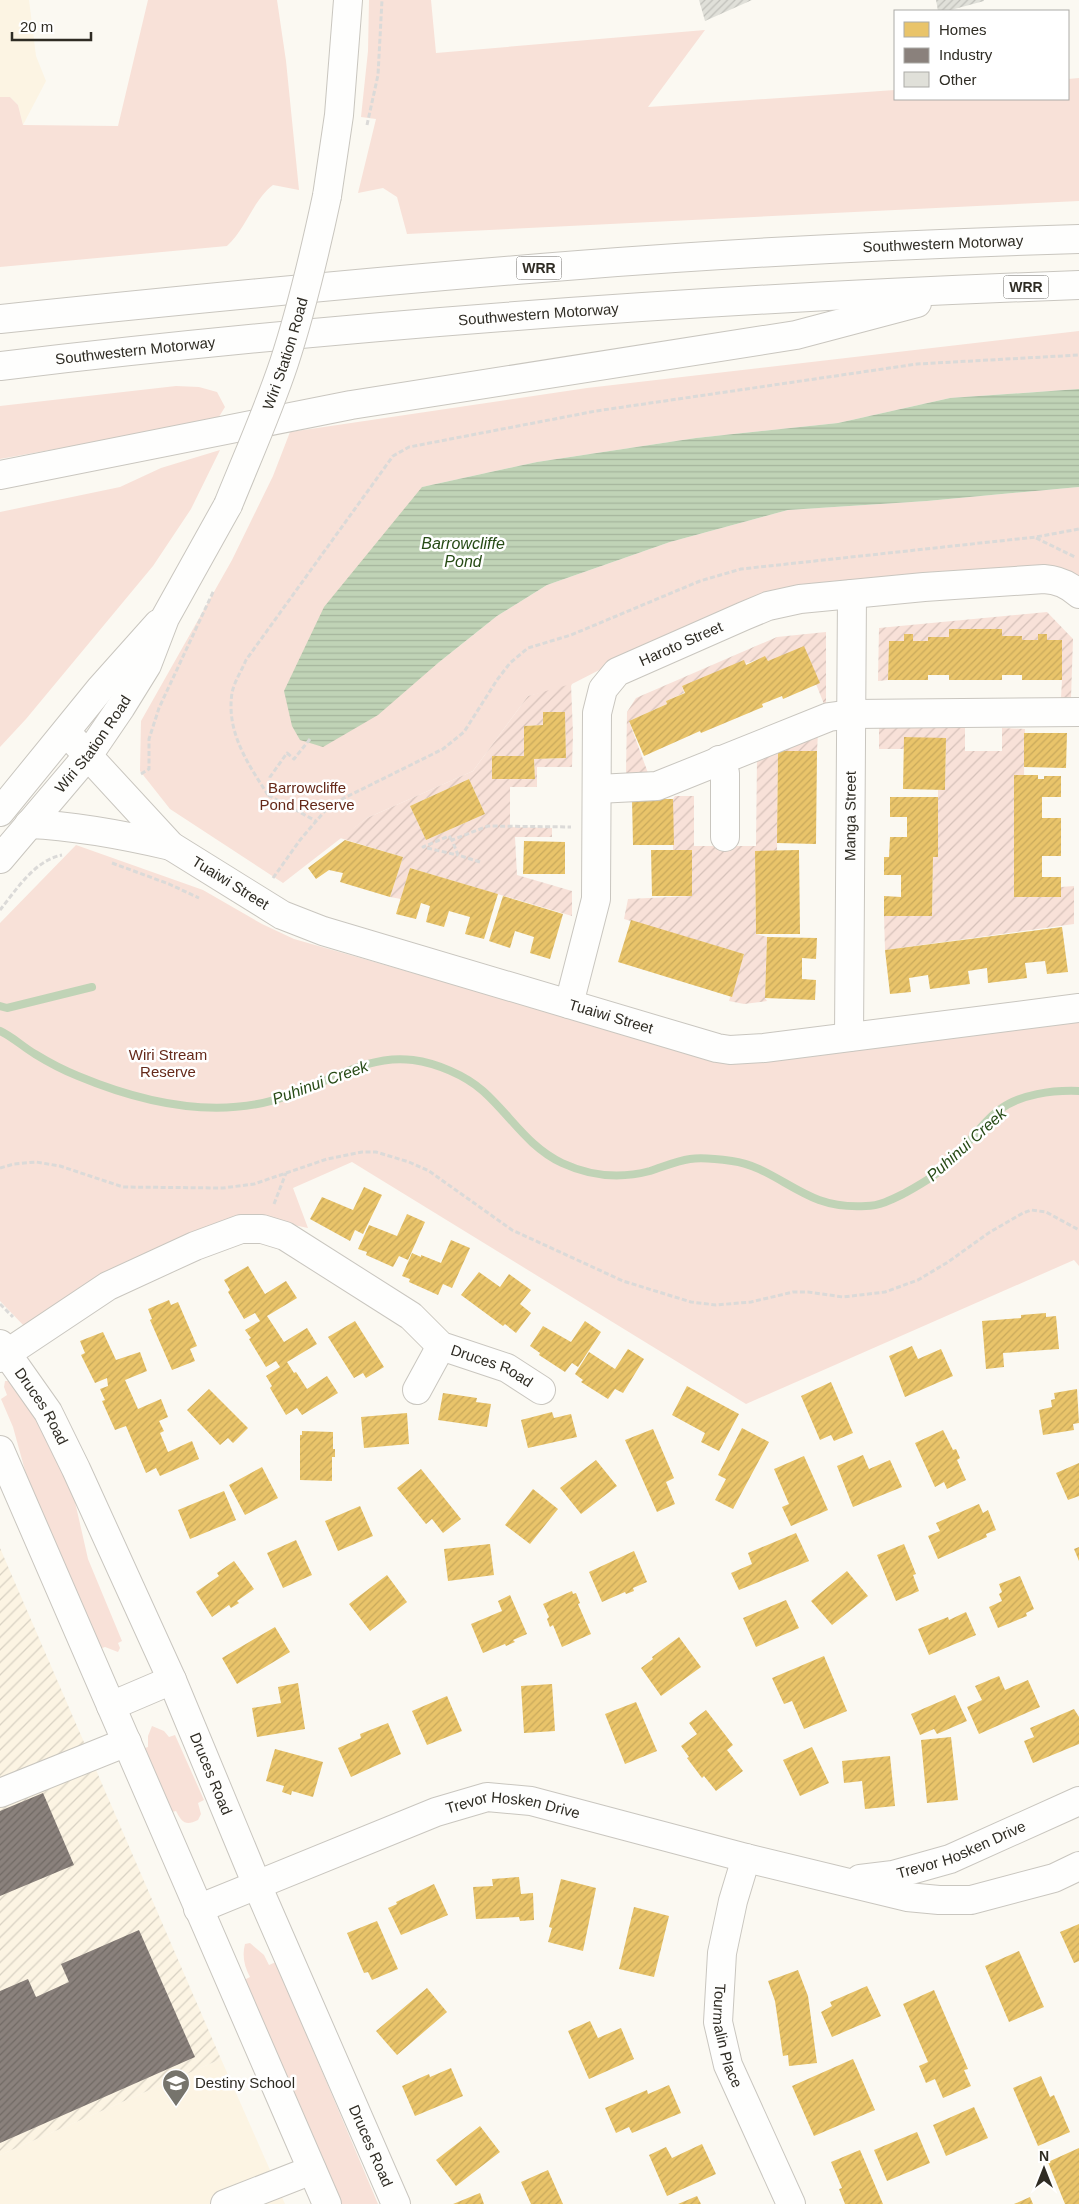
<svg xmlns="http://www.w3.org/2000/svg" width="1079" height="2204" viewBox="0 0 1079 2204" font-family="Arial,sans-serif">
<defs>
<pattern id="industrial-furrows" width="10" height="10" patternUnits="userSpaceOnUse" patternTransform="scale(1.25)"><rect width="10" height="10" fill="#fcf4e3"/><path d="M-1 1l2-2M0 10L10 0M9 11l2-2" fill="none" stroke="#d8d1c3"/></pattern>
<pattern id="garden-furrows" width="10" height="10" patternUnits="userSpaceOnUse" patternTransform="scale(1.25)"><rect width="10" height="10" fill="#f8e1d8"/><path d="M-1 1l2-2M0 10L10 0M9 11l2-2" fill="none" stroke="#d5c1b9"/></pattern>
<pattern id="water-rules" width="6" height="5" patternUnits="userSpaceOnUse" patternTransform="scale(1.25)"><rect width="6" height="5" fill="#c0d3b6"/><path d="M0 2.5h6" fill="none" stroke="#a5b59c"/></pattern>
<pattern id="homes-hatch" width="6" height="6" patternUnits="userSpaceOnUse" patternTransform="scale(1.25)"><rect width="6" height="6" fill="#e9c46a"/><path d="M-1 1l2-2M0 6l6-6M5 7l2-2" fill="none" stroke="#c8a95c"/></pattern>
<pattern id="industry-hatch" width="6" height="6" patternUnits="userSpaceOnUse" patternTransform="scale(1.25)"><rect width="6" height="6" fill="#8a817c"/><path d="M-1 1l2-2M0 6l6-6M5 7l2-2" fill="none" stroke="#716a65"/></pattern>
<pattern id="building-hatch" width="6" height="6" patternUnits="userSpaceOnUse" patternTransform="scale(1.25)"><rect width="6" height="6" fill="#e0e0d9"/><path d="M-1 1l2-2M0 6l6-6M5 7l2-2" fill="none" stroke="#c0c0ba"/></pattern>
</defs>
<rect width="100%" height="100%" fill="#fbf9f2"/>
<!-- built -->
<path fill="#fcf4e3" d="M0,0h29l7,56 10,25 -23,44 -5,-20 -8,-8h-10z
M221,2059l64,145h-285v-49z"/>
<!-- industrial -->
<path fill="url(#industrial-furrows)" d="M0,1548l221,511 -221,96z"/>
<!-- green -->
<path fill="#f8e1d8" d="M148,0h129l9,61 13,129 -26,-5c-20,15 -27,44 -46,61l-227,21v-170h10l8,8 5,20 95,1z
M369,0h62l5,53 269,-23 -57,77 247,-17v9h173v-20l11,-1v123l-672,33 -10,-37 -14,-9 -25,5 18,-74 -15,-2 7,-66z
M1079,331v58l-129,9 -112,25 -142,15 -159,24 -115,25 16,176 59,-47 50,-31 123,-43 118,-32 139,-9 152,-14v92l-233,5 -237,81 -37,19 -1,2 -43,10 -55,75 -106,47 -84,65 -113,-74 -30,-38 1,-50 91,-161 41,-84 17,-44 297,-44z
M176,386l23,1 18,5 8,15 -8,13 -217,39v-53z
M220,450l-29,59 -38,57 -127,153 -26,28v-235l120,-25 41,-19z
M76,845l127,45 59,34 32,15 426,122 359,-41v246l-5,-6 -328,144 -394,-242 -59,26 15,40 -29,-6 -254,105 -25,-26v-378z
M5,1381h5l5,10 6,-4 52,106 15,66 34,82 -4,2 2,5 -2,4 -13,-5 -3,1 -4,-6 -69,-157 -16,-58 -12,-28 6,-4 -3,-8z
M152,1726l12,5 5,6 6,-2 29,65 -6,3 3,11 -3,6c-12,6 -16,3 -22,-9l-4,1 -27,-64 3,-1v-11z
M250,1943l14,12 5,10 7,-3 102,242h-36l-98,-224 6,-3c-6,-11 -8,-22 -5,-33z"/>
<!-- garden -->
<path fill="url(#garden-furrows)" fill-rule="evenodd" d="M1047,612l26,27 -2,59h-10l1,-18 -15,-40v-6h-9v6h-16v-4h-20l-53,-7v8h-21v4h-15v-7h-9v7h-15l-1,39 -10,1 1,-53z
M826,632v71l-2,1 -8,-20 -48,-23 -3,-4 -83,29 2,7 -18,8 1,3 -38,17 19,52 -22,1 1,-62 9,-14 141,-61z
M571,684l2,50 -1,33h-35v20h-27v40l42,1v9h-37l2,38 55,16v25l-162,-48 -9,31 -11,-2 13,-40 -63,-19 27,-20 106,-47 55,-75zM544,712h21l1,46 -32,1 1,19 -43,1v-23h32v-30l19,-1zM469,779l16,35 -59,26 -16,-34z
M965,727v24h37v-23l23,1 -1,46 -10,1v121h47v-10l13,-1v38l-189,26 -1,-34h48l1,-59h5v-67h7l1,-51 -42,-2v12h-25v-21z
M818,733l-1,18h-39l-1,100h-22l1,83 11,3 -2,61 2,3 -23,3 -15,-3 15,-47 -120,-35 4,-20 64,-3v-46h-19v-51l2,-3h19v50h62l1,-88z"/>
<!-- water -->
<path fill="url(#water-rules)" d="M1079,389v98l-152,14 -139,9 -118,32 -123,43 -50,31 -59,47 -60,52 -55,32 -23,-7 -8,-14 -8,-35 40,-84 98,-120 115,-25 159,-24 142,-15 112,-25z"/>
<!-- homes -->
<path fill="url(#homes-hatch)" d="M949,629h53v7h20v4h16v-6h9v6h15v40h-40v-5h-20v5h-53v-5h-21v5h-40l1,-39h15v-7h9v7h15v-4h21z
M804,646l16,37 -37,16 -1,-3 -20,8 1,3 -62,26 -1,-2 -56,25 -15,-35 38,-17 -1,-3 19,-8 -3,-7 62,-26 2,5 19,-9 3,5z
M543,712h22l1,46 -32,1 1,20h-43v-23h32v-30l19,-1z
M1024,733h43l-1,35 -42,-1z
M904,737l42,1 -1,52 -42,-1z
M778,751h39l-1,93 -39,-1z
M1014,775h24v4h6v-3h17v21h-19v21h19v38h-19v21h19v20h-47z
M469,779l16,35 -59,26 -16,-34z
M890,797h48v60h-5l-1,59h-48v-20l17,1v-22h-17v-18h5l1,-20h17v-20h-17z
M632,799h41l1,46h-41z
M345,840l58,17 -13,40 -50,-15 3,-9 -14,-3 -13,9 -8,-11z
M524,841l41,1v32h-42z
M651,850h41v46h-40z
M799,850l1,84h-44l-1,-83z
M410,868l88,26 -14,45 -19,-5 5,-17 -21,-6 -5,16 -18,-5 4,-16 -9,-3 -5,16 -20,-5z
M503,896l60,18 -13,45 -20,-6 4,-16 -19,-6 -5,17 -21,-7z
M631,920l113,34 -12,43 -114,-35z
M1062,927l6,45 -21,2 -2,-13 -20,2 2,15 -39,5 -1,-15 -19,3 2,13 -40,5 -2,-14 -19,3 2,14 -21,2 -5,-44z
M767,937l50,1 -1,21 -14,-1v21l14,1 -1,20 -50,-2z
M364,1187l18,8 -19,39 -8,-4 -5,11 -40,-22 12,-22 31,13z
M407,1214l18,8 -17,38 -9,-4 -6,11 -27,-12 1,-3 -9,-3 11,-24 28,11z
M451,1240l19,8 -18,40 -9,-4 -5,11 -29,-13 1,-3 -8,-3 10,-23 9,4v-2l20,8z
M248,1266l17,28 21,-13 11,17 -30,18 17,26 23,-14 10,16 -30,18 7,11 2,-1 11,17 20,-13 11,17 -36,22 -5,-7 -11,7 -16,-27 2,-2 -6,-10 14,-9 -4,-6 -10,6 -17,-28 2,-1 -6,-8 15,-9 -5,-8 -11,6 -16,-27 2,-2 -6,-10z
M479,1272l21,15 9,-13 22,16 -11,14 11,9 -15,20 -11,-9 -2,2 -42,-31z
M169,1300l2,5 7,-3 19,44 -7,3 5,12 -23,9 -22,-50 2,-1 -4,-10z
M1046,1313v4l10,-1 3,33 -56,4 1,14 -18,2 -4,-48 39,-3v-3z
M355,1321l29,46 -18,11 -3,-5 -9,5 -26,-41z
M585,1321l16,11 -23,35 -6,-4 -7,9 -26,-17 1,-2 -10,-7 13,-20 28,16z
M103,1332l13,28 24,-8 7,19 -22,9 13,29 23,-10 7,18 -9,4 5,10 -4,2 8,19 24,-11 7,18 -39,17 -4,-8 -10,5 -20,-47 -11,4 -13,-29 3,-1 -5,-11 8,-3 -1,-8 -12,5 -14,-28 4,-2 -5,-12z
M912,1346l6,13 23,-10 12,27 -48,21 -16,-41z
M628,1349l16,10 -21,34 -8,-4 -7,10 -27,-17 2,-2 -8,-6 14,-22 26,17z
M831,1382l22,51 -19,8 -3,-6 -11,5 -19,-44z
M687,1386l52,28 -20,37 -18,-9 4,-9 -33,-18z
M209,1389l39,39 -15,15 -5,-5 -8,7 -33,-35z
M1077,1389l2,34 -6,1 1,6 -31,5 -4,-25 13,-3 -1,-7 4,-1 -1,-6z
M443,1393l34,5 -1,4 15,2 -4,23 -49,-7z
M552,1412l2,6 17,-4 6,23 -49,11 -7,-28z
M407,1413l2,31 -45,4 -3,-31z
M742,1428l27,14 -36,67 -18,-9 11,-21 -8,-4z
M653,1429l21,49 -8,4 9,22 -18,8 -32,-72z
M943,1430l10,20 3,-1 4,9 -3,2 9,20 -19,9 -3,-7 -9,5 -20,-44z
M302,1431l31,1v17h2v8h-3v24l-32,-1v-45h2z
M863,1455l6,14 21,-9 12,27 -49,20 -16,-41z
M804,1456l24,54 -37,16 -9,-19 7,-3 -15,-35z
M596,1460l21,26 -36,28 -21,-26z
M1079,1463v33l-11,4 -12,-27z
M262,1467l16,31 -33,17 -16,-30z
M421,1469l40,50 -18,14 -11,-14 -6,5 -29,-36z
M533,1489l25,20 -28,35 -25,-19z
M224,1491l12,29 -46,19 -12,-29z
M979,1504l4,9 5,-3 8,20 -10,4 1,3 -49,22 -10,-23 12,-5 -4,-8z
M360,1506l13,30 -35,15 -13,-30z
M796,1533l13,28 -70,29 -8,-17 21,-9 -4,-11z
M296,1540l16,35 -29,13 -16,-35z
M490,1544l4,31 -46,6 -4,-32z
M904,1544l12,30 -3,1 6,16 -23,10 -19,-46z
M1079,1547v14l-5,-12z
M634,1551l13,31 -14,6 1,3 -8,3 -1,-2 -23,10 -13,-30z
M234,1561l20,28 -17,12 2,2 -8,5 -2,-3 -17,12 -16,-25 23,-16 -2,-3z
M847,1571l21,25 -36,29 -21,-24z
M387,1575l20,27 -37,29 -21,-27z
M1020,1576l14,33 -8,4 1,3 -29,12 -9,-21 13,-6 -3,-7 3,-2 -3,-8z
M572,1591l1,3 3,-1 4,10 -2,1 13,30 -29,13 -9,-22 -3,2 -3,-8 2,-2 -6,-13z
M510,1595l17,39 -14,6 2,2 -9,4 -1,-2 -22,9 -12,-29 31,-13 -4,-10z
M786,1600l13,28 -43,19 -13,-29z
M966,1612l10,23 -47,20 -11,-26 30,-12 1,3z
M275,1627l15,25 -53,32 -15,-26z
M679,1637l22,30 -40,29 -20,-28 12,-9 -1,-2z
M824,1656l23,55 -43,18 -12,-28 -8,3 -12,-26z
M999,1676l6,14 23,-10 12,27 -61,27 -12,-27 15,-7 -7,-14z
M298,1683l7,46 -48,8 -5,-29 29,-5 -3,-16z
M552,1684l3,47 -31,2 -3,-47z
M955,1695l12,26 -30,13 -3,-5 -14,6 -9,-21z
M447,1696l15,35 -35,14 -15,-34z
M636,1702l21,49 -32,13 -20,-50z
M1074,1709l5,8v27l-46,19 -9,-22 10,-4 -4,-9z
M706,1710l27,35 -6,5 16,21 -27,20 -12,-15 -2,2 -15,-20 2,-1 -8,-11 16,-12 -8,-11z
M388,1723l13,31 -50,23 -13,-29 23,-10 -1,-4z
M951,1737l7,63 -31,3 -6,-63z
M812,1747l17,36 -29,13 -17,-36z
M275,1749l48,13 -10,35 -21,-6 -1,4 -9,-3 2,-6 -18,-5z
M890,1756l5,50 -30,3 -3,-28 -18,2 -2,-22z
M519,1877l2,17 12,-1 1,27 -14,1 -1,-4 -43,2 -3,-32 20,-1 -1,-7z
M561,1879l35,9 -13,63 -35,-9 4,-14 -3,-1z
M434,1884l14,31 -47,20 -13,-27 9,-4 -1,-2z
M634,1907l35,9 -15,61 -35,-8z
M377,1921l21,48 -26,11 -4,-8 -4,1 -17,-40z
M1079,1924v37l-5,2 -14,-31z
M1019,1951l25,56 -35,15 -24,-56z
M798,1970l10,26 9,67 -28,3 -1,-11 -5,1 -8,-55 -7,-20z
M867,1986l14,30 -49,21 -11,-25 11,-6 -2,-4z
M427,1988l20,24 -50,43 -21,-24z
M934,1990l34,79 -4,1 7,16 -28,12 -8,-19 -9,4 -7,-17 9,-4 -25,-58z
M590,2021l8,17 23,-10 13,31 -45,20 -21,-48z
M853,2059l22,51 -61,26 -22,-50z
M451,2068l12,28 -48,20 -13,-30 27,-12 1,3z
M1041,2076l9,21 4,-2 16,37 -32,14 -25,-58z
M669,2085l12,28 -49,20 -3,-6 -13,6 -11,-25 42,-18 1,4z
M974,2107l14,31 -42,18 -13,-31z
M480,2126l20,26 -44,34 -20,-26z
M917,2132l13,31 -43,18 -13,-31z
M702,2144l14,30 -49,22 -18,-41 17,-8 6,11z
M1079,2148v56h-14l-17,-42z
M860,2150l23,54h-38l-6,-15 3,-1 -11,-26z
M548,2170l15,34h-32l-10,-22z
M480,2193l4,11h-31z
M697,2196l4,8h-23z
M1030,2197l3,7h-19z"/>
<!-- industry -->
<path fill="url(#industry-hatch)" d="M43,1793l31,72 -74,31v-85z
M139,1930l56,127 -195,86v-152l28,-12 8,18 33,-15 -8,-18z"/>
<g fill="none" stroke-linecap="round" stroke-linejoin="round">
<!-- stream -->
<path stroke="#c0d3b6" stroke-width="8" d="M0,1006l7,2 85,-21
M0,1031c13,6 23,16 35,23 13,8 28,16 43,22 67,28 145,45 215,18 39,-14 76,-40 120,-34 23,3 52,15 70,31 28,25 44,55 79,72 28,13 58,16 88,8 13,-4 26,-10 40,-12 13,-2 28,0 42,2 32,4 57,28 87,39 14,5 31,7 47,6 14,0 27,-7 39,-13 20,-11 38,-22 53,-39 13,-14 25,-32 41,-44 21,-16 54,-20 80,-19"/>
</g>
<!-- building -->
<path fill="url(#building-hatch)" d="M699,0h53l-47,21z
M936,0h48v1l-37,10h-9z"/>
<g fill="none" stroke-linecap="round" stroke-linejoin="round">
<!-- minor casing -->
<g stroke="#c9c6bf" stroke-width="30">
<g id="minor">
<path id="s1" d="M66,732l105,114 111,69 41,16 394,117 13,2 34,-2 315,-40"/>
<path d="M719,760l6,13v64"/>
<path d="M597,789l60,-3 172,-69 22,-3 228,-2"/>
<path d="M29,824c49,2 95,11 142,22"/>
<path id="s2" d="M569,1004l27,-105 1,-186 6,-24 14,-17 127,-56 24,-10 32,-7 124,-12 120,-8c14,1 24,5 35,15"/>
<path id="s3" d="M849,1037l3,-443"/>
<path id="s4" d="M0,1358l108,-72 87,-40 46,-17h21l23,7 126,80 30,30 66,22 34,22"/>
<path d="M417,1390l24,-44"/>
<path d="M0,1793l127,-51"/>
<path id="s5" d="M746,1858l-13,43 -11,52 -4,69 10,43 63,139"/>
<path id="s6" d="M860,1879l33,-4 57,-16 129,-58"/>
<path id="s7" d="M198,1909l238,-97 51,-15 44,4 215,57 161,39 32,3h32l83,-22 25,-12"/>
<path d="M225,2204l87,-34"/>
</g>
</g>
<!-- major casing -->
<g stroke="#c9c6bf" stroke-width="30">
<g id="major">
<path d="M327,196l12,-81 9,-115"/>
<path d="M0,812l100,-123 58,-65"/>
<path id="s8" d="M0,859l89,-105 32,-47 26,-42 18,-47 63,-113"/>
<path id="s9" d="M0,1344l48,68 28,57 96,211 85,205 139,319"/>
<path d="M0,1450l327,754"/>
<path d="M111,1706l61,-26"/>
</g>
</g>
<!-- highway casing -->
<g stroke="#c9c6bf" stroke-width="30">
<g id="highway">
<path id="s10" d="M0,319c193,-20 386,-39 579,-54 166,-13 333,-21 500,-26"/>
<path id="s11" d="M0,366c358,-43 718,-68 1079,-81"/>
<path d="M0,475l351,-70 445,-70 121,-32"/>
</g>
</g>
<!-- path -->
<path stroke="#dbdad8" stroke-width="3" stroke-dasharray="5 2.5" stroke-linecap="butt" d="M367,125l11,-50 4,-75
M1036,538l39,19
M310,739l-16,20 -7,-6 -17,24 -2,18 48,26
M141,774l8,-5v-30l10,-31 55,-118
M268,795c-20,-31 -42,-63 -36,-102 2,-11 10,-23 14,-33l147,-204 16,-9 187,-36 321,-47 162,-9
M452,840l-3,-4 -26,11 34,8
M480,862l-22,-7 -6,-15 36,-14 83,1
M112,863l57,21 30,14
M273,878l27,-38 30,-35 113,-56 21,-17 33,-52 13,-17 18,-15 43,-13 129,-54 41,-12 295,-32 43,-8
M0,910c16,-20 35,-50 62,-55
M0,1168l14,-4 22,-2 24,4 63,21 100,1 31,-4 73,-25 35,-7h14l33,10 20,9 83,59 111,51 68,21 25,3 35,-3 42,-10h15l35,5 42,-5 33,-12 30,-18 42,-30 33,-19 8,-3 15,2 33,18
M274,1204l12,-31
M0,1304l13,13"/>
<!-- minor -->
<use href="#minor" stroke="#fefefd" stroke-width="28"/>
<!-- major -->
<use href="#major" stroke="#fefefd" stroke-width="28"/>
<!-- highway -->
<use href="#highway" stroke="#fefefd" stroke-width="28"/>
<!-- major-bridge casing -->
<g stroke="#c9c6bf" stroke-width="30" stroke-linecap="butt">
<g id="major-bridge">
<path id="s12" d="M228,505c19,-47 40,-94 56,-142 18,-55 31,-111 43,-167"/>
</g>
</g>
<!-- major-bridge -->
<use href="#major-bridge" stroke="#fefefd" stroke-width="28"/>
</g>
<!-- icons -->
<defs>
<g id="school-pin" transform="scale(1.4375)"><path d="M0 17L-7.5 6A9.5 9.5 0 1 1 7.5 6Z" fill="#76746c" stroke="#fff"/><path d="M0-5L7-2L0 1L-7-2ZM-4 1L0 2.5L4 1V4Q0 6-4 4Z" fill="#fff"/></g>
</defs>
<g fill-rule="evenodd">
<use href="#school-pin" x="176" y="2083"/>
</g>
<g text-anchor="middle" stroke-width="5" stroke-linejoin="round" paint-order="stroke">
<!-- shield labels -->
<g fill="#fff" stroke="#6d6b66" stroke-width="1">
<rect x="516.5" y="256.5" width="45" height="23" rx="4"/>
<rect x="1003.5" y="275.5" width="45" height="23" rx="4"/>
</g>
<g font-size="14" font-weight="bold" fill="#2f2c24">
<text x="539" y="273">WRR</text>
<text x="1026" y="292">WRR</text>
</g>
<!-- street labels -->
<g font-size="15" fill="#2f2c24" stroke="#fff">
<text dy="5" stroke="none"><textPath href="#s10" startOffset="946">Southwestern Motorway</textPath></text>
<text dy="5" stroke="none"><textPath href="#s11" startOffset="541">Southwestern Motorway</textPath></text>
<text dy="5" stroke="none"><textPath href="#s11" startOffset="136">Southwestern Motorway</textPath></text>
<text dy="5" stroke="none"><textPath href="#s12" startOffset="162">Wiri Station Road</textPath></text>
<text dy="5" stroke="none"><textPath href="#s2" startOffset="411">Haroto Street</textPath></text>
<text dy="5" stroke="none"><textPath href="#s8" startOffset="148">Wiri Station Road</textPath></text>
<text dy="5" stroke="none"><textPath href="#s3" startOffset="221">Manga Street</textPath></text>
<text dy="5" stroke="none"><textPath href="#s1" startOffset="225">Tuaiwi Street</textPath></text>
<text dy="5" stroke="none"><textPath href="#s1" startOffset="630">Tuaiwi Street</textPath></text>
<text dy="5" stroke="none"><textPath href="#s4" startOffset="566">Druces Road</textPath></text>
<text dy="5" stroke="none"><textPath href="#s9" startOffset="75">Druces Road</textPath></text>
<text dy="5" stroke="none"><textPath href="#s9" startOffset="480">Druces Road</textPath></text>
<text dy="5" stroke="none"><textPath href="#s7" startOffset="336">Trevor Hosken Drive</textPath></text>
<text dy="5" stroke="none"><textPath href="#s6" startOffset="106">Trevor Hosken Drive</textPath></text>
<text dy="5" stroke="none"><textPath href="#s5" startOffset="182">Tourmalin Place</textPath></text>
<text dy="5" stroke="none"><textPath href="#s9" startOffset="885">Druces Road</textPath></text>
</g>
<!-- park labels -->
<g font-size="15" fill="#652919" stroke="#fff">
<text x="307" y="793">Barrowcliffe<tspan x="307" dy="17">Pond Reserve</tspan></text>
<text x="168" y="1060">Wiri Stream<tspan x="168" dy="17">Reserve</tspan></text>
</g>
<!-- poi labels -->
<g font-size="15" fill="#2f2c24" stroke="#fff" text-anchor="start">
<text x="195" y="2088">Destiny School</text>
</g>
<!-- water labels -->
<g font-size="16" font-style="italic" fill="#274b16" stroke="#fff">
<text x="463" y="549">Barrowcliffe<tspan x="463" dy="18">Pond</tspan></text>
<text transform="translate(320 1082) rotate(-20)" y="6">Puhinui Creek</text>
<text transform="translate(966 1144) rotate(-42)" y="6">Puhinui Creek</text>
</g>
</g>
<!-- legend -->
<rect x="894" y="10" width="175" height="90" fill="#ffffff" stroke="#acaba7"/>
<rect x="904" y="22" width="25" height="15" fill="#e9c46a" stroke="#acaba7"/>
<text x="939" y="35" font-size="15" fill="#2f2c24">Homes</text>
<rect x="904" y="48" width="25" height="15" fill="#8a817c" stroke="#acaba7"/>
<text x="939" y="60" font-size="15" fill="#2f2c24">Industry</text>
<rect x="904" y="72" width="25" height="15" fill="#e0e0d9" stroke="#acaba7"/>
<text x="939" y="85" font-size="15" fill="#2f2c24">Other</text>
<!-- north arrow -->
<g transform="translate(1044 2169)" stroke="#ffffff" stroke-width="4" paint-order="stroke">
<path d="M0-4L9 19L0 12L-9 19Z" fill="#2f2c24"/>
<text y="-8" font-size="14" font-weight="bold" text-anchor="middle" fill="#2f2c24">N</text>
</g>
<!-- scale -->
<path d="M12 32v8h79v-8" fill="none" stroke="#2f2c24" stroke-width="2.5"/>
<text x="20" y="32" font-size="15" fill="#2f2c24" stroke="#ffffff" stroke-width="4" paint-order="stroke">20 m</text>
</svg>
